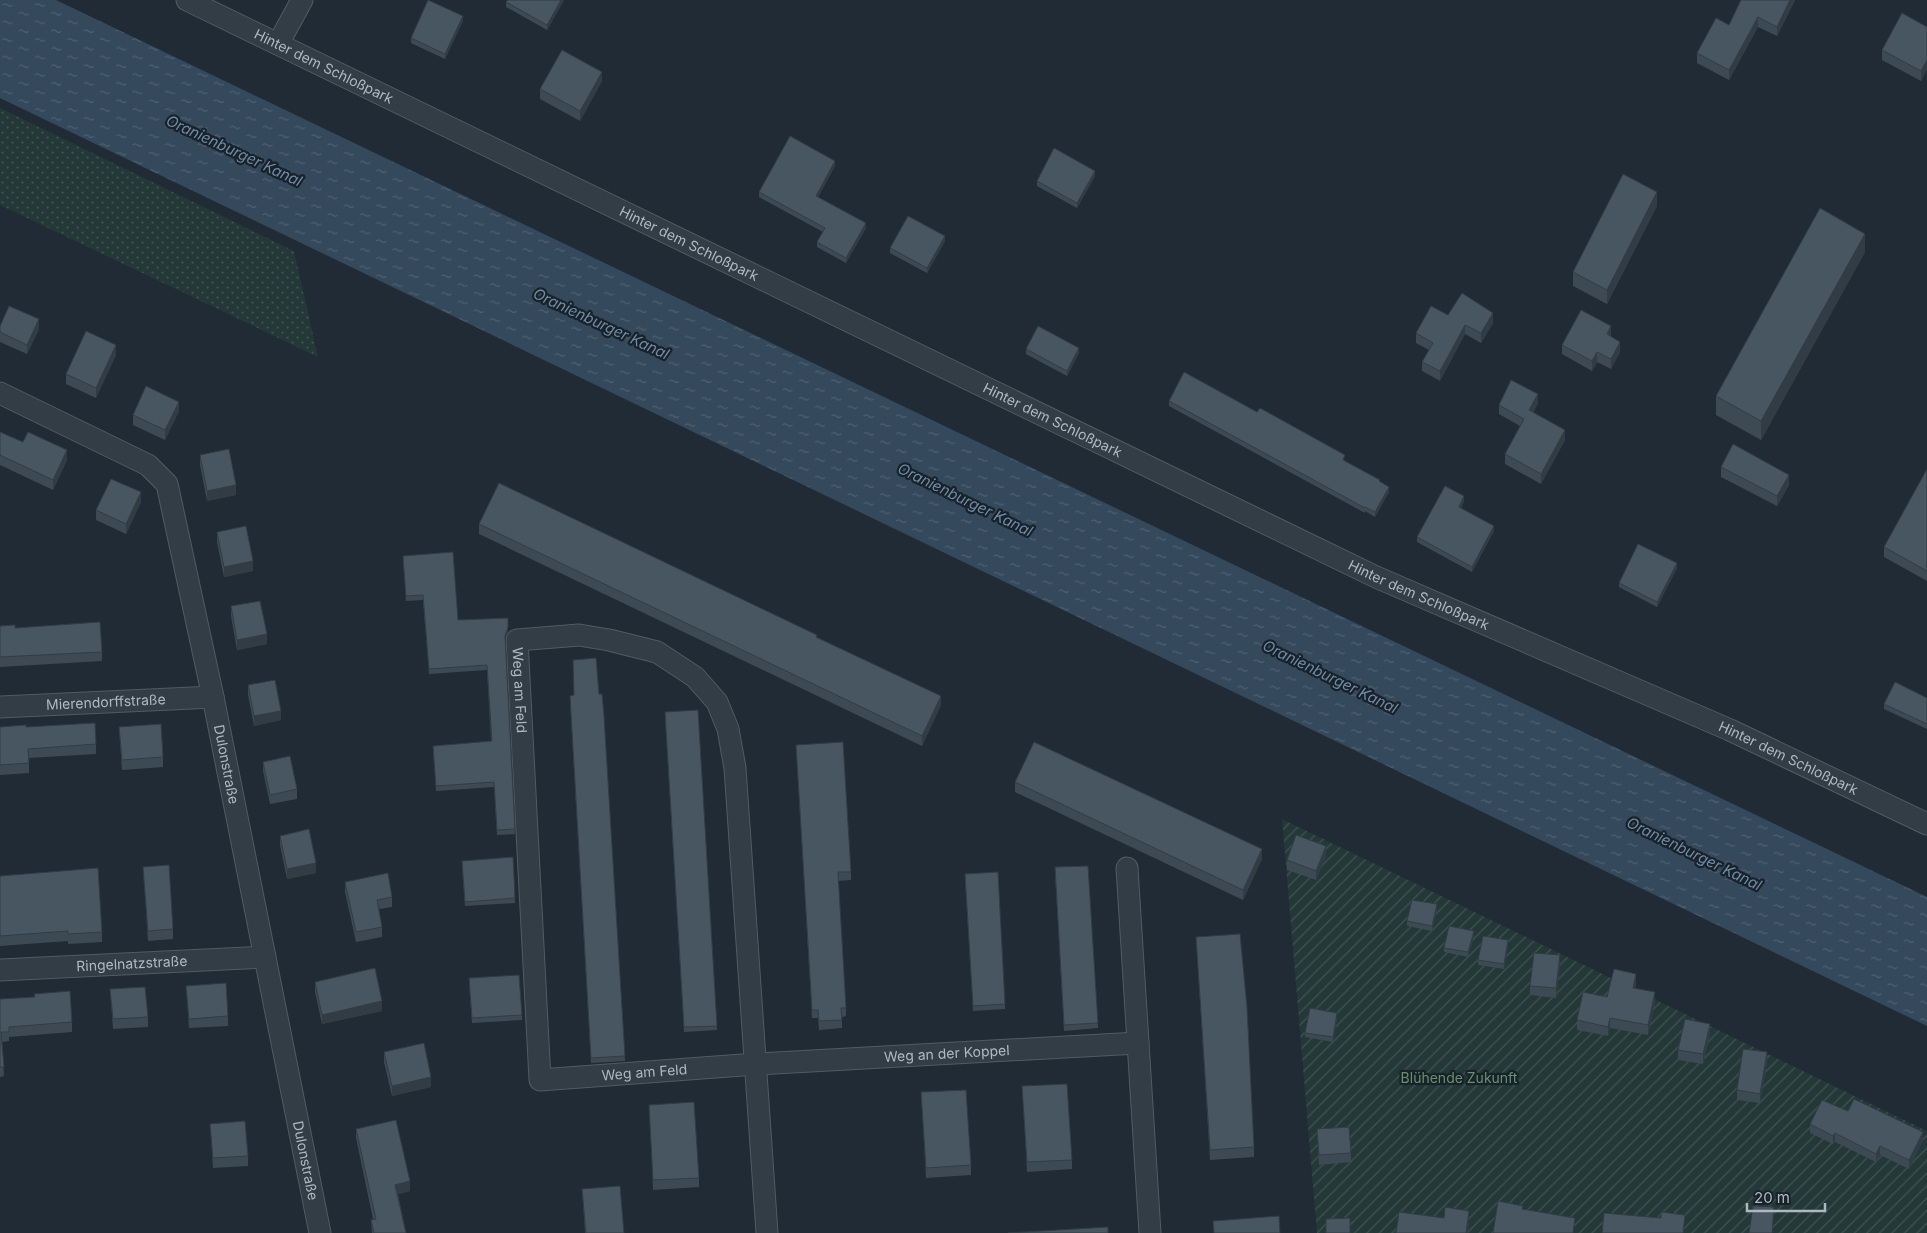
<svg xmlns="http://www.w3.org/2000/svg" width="1927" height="1233" viewBox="0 0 1927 1233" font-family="Inter,sans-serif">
<defs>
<pattern id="park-dots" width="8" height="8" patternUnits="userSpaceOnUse" patternTransform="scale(1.25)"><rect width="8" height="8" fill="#233837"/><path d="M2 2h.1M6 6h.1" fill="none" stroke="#405352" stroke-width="1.8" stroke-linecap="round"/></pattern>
<pattern id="garden-furrows" width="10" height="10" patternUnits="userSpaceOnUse" patternTransform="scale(1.25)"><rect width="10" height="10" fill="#233837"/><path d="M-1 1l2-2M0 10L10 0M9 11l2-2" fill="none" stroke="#405352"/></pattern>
<pattern id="water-ripples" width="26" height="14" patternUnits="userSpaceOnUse" patternTransform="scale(1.25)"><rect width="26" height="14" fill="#34495c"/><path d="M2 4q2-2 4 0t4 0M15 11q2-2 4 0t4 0" fill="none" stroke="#4f6172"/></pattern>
</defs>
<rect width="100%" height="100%" fill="#202b35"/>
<!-- park -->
<path fill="url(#park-dots)" d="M0,108l294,143 24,106 -318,-152z"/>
<!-- garden -->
<path fill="url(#garden-furrows)" d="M1282,819l645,312v102h-610z"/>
<!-- water -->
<path fill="url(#water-ripples)" d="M0,0h56l1871,897v129l-1927,-928z"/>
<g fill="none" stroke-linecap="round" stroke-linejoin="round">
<!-- street casing -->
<g stroke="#515b64" stroke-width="23">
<g id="street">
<path id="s1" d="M187,0l1189,577 354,153 197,94"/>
<path d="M278,44l24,-44"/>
<path id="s2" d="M0,393l148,72 19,19 46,213 107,536"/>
<path id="s3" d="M0,707l213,-10"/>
<path d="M1127,868l23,365"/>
<path id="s4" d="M0,970l265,-13"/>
<path id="s5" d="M767,1233l-32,-465 -7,-39 -11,-27 -22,-25 -38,-25 -48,-12 -30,-5 -62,5 23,440 216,-16 382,-21"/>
</g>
</g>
<!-- street -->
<use href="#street" stroke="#333d46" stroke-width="21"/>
</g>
<!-- wall -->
<path fill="#3e4a53" d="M564,0l-17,30 -41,-23v-5z
M1741,0h54l-18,36 -19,-9 -29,53 -32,-17v-10l32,-28z
M463,21l-18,38 -34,-16v-5z
M1927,27v43l-6,11 -39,-21v-10z
M602,81l-22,40 -40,-22v-10z
M835,166l-17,31 48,31 -20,35 -29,-16v-5l6,-10 -64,-35v-5z
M1095,176l-18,32 -40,-22v-5z
M1657,206l-50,98 -34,-18v-14z
M945,241l-18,32 -37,-20v-5z
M1865,252l-104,188 -45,-25v-19z
M1448,315l45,8 -12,20 -16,-9 -25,47 -18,-10v-9l7,-12 -13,-7v-10z
M0,326l39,3 -12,25 -27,-12z
M1611,336v1l9,15 -9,17 -14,-7 -5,9 -30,-17v-9z
M1026,349l53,4 -12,23 -41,-22z
M116,355l-20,43 -30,-14v-10z
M1169,401l176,59v1l35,21 9,10 -14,25 -10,-6v2l-196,-107z
M1538,403l-5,10 32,27 -24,44 -36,-20v-10l15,-28 -21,-12v-9z
M179,411l-14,29 -32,-15v-10z
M0,432l23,10 44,18 -14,30 -53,-25z
M200,455l36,40 -29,6 -7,-36z
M1721,467l68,18 -12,21 -56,-29z
M1927,469v112l-43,-24v-10z
M1464,501l-3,7 33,23 -22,41 -55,-30v-5z
M141,502l-15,32 -30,-14v-10z
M479,524l338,114 124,67 -19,41 -443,-212z
M217,532l36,39 -29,6 -7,-35z
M403,561l55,59 50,11 -3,9 10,194 -18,1 -3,-48 -58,4 -3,-40 58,-10 -4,-71 -58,4 -6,-74 -17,1z
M1677,568l-20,39 -38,-20v-4z
M231,606l36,38 -30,6 -6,-34z
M0,626l15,2 87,24v9l-102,6z
M248,685l33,35 -27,6 -6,-31z
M599,694l26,367 -34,2 -21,-362z
M1927,698v31l-43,-20v-5z
M665,717l52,309v4l-33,2z
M0,727h26l70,17v10l-67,4v15l-29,2z
M119,727l44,30v10l-41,3z
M796,745l55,127v8l-13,1 8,127v8l-4,1v11l-23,2 -1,-12h-6z
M263,762l34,27v10l-27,5 -7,-33z
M1015,782l247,77 -19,41 -228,-108z
M280,836l36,37 -29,6 -7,-34z
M1326,856l-10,24 -29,-10v-10z
M462,866l53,32v5l-50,3z
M143,867l30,62v10l-25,2z
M1055,873l43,150v5l-34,3z
M0,876l102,56v10l-34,2v-3l-68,5z
M965,879l40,125v5l-32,2z
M345,882l47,15v10l-13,2 3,18v10l-26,5 -11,-50z
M1437,909l-5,22 -25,-5v-5z
M1474,936l-6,21 -24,-5v-4z
M1196,937l58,210v10l-44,3z
M1508,945l-4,24 -26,-4v-5z
M1560,965l-4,33 -26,-3v-9z
M315,982l67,29 -60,13 -7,-32z
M469,983l53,32v5l-50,3z
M1636,984l-1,4 20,14 -7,33 -38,-7 -2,8 -31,-6v-10z
M186,986l42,30v10l-39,2z
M110,989l38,28v10l-35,2z
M0,999l72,23v10l-63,5v4l-7,1 2,34 -4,1z
M1337,1018l-4,24 -28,-5v-4z
M1710,1034l-7,30 -25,-4v-10z
M384,1052l47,35 -39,9 -8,-34z
M1767,1062l-7,41 -23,-3v-10z
M1022,1086l50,74v9l-45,3z
M921,1092l50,73v10l-45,3z
M649,1105l50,73v9l-46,3z
M1848,1111l75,30 -14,28 -29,-14 -4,7 -41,-20 -2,2 -23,-11v-9z
M210,1124l38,32v10l-35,2z
M356,1129l54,62 -12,3 8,39h-34l-1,-13 2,-1 -17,-81z
M1317,1129l34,24v9l-32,3z
M582,1189l42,44h-39z"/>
<!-- shaded-wall -->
<path fill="#323c44" d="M561,0h3l-17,30v-5z
M1790,0h5l-18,36v-9z
M463,16v5l-18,38v-5z
M1758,17v10l-29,53v-10z
M1927,60v10l-6,11v-10z
M602,72v9l-22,40v-10z
M835,161v5l-19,35v-5z
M1095,171v5l-18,32v-5z
M1657,192v14l-50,98v-14z
M866,223v5l-20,35v-5z
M1865,234v18l-104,188v-19z
M945,236v5l-18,32v-5z
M1493,313v10l-12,20v-10z
M39,319v10l-12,25v-9z
M1465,325v9l-25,47v-10z
M1611,326v10l-4,8v-10z
M1620,342v10l-9,17v-10z
M116,345v10l-20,43v-10z
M1079,348v5l-12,23v-5z
M1597,352v10l-5,9v-10z
M1538,394v9l-9,17v-10z
M179,402v9l-14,29v-10z
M1565,430v10l-24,44v-10z
M67,450v10l-14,30v-10z
M1789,475v10l-12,21v-10z
M236,485v10l-29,6v-10z
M1389,487v5l-14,25v-5z
M141,492v10l-15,32v-10z
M1464,496v5l-5,10v-4z
M1494,526v5l-22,41v-5z
M253,561v10l-29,6v-10z
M1677,563v5l-20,39v-5z
M508,627v4l-3,10v-5z
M267,634v10l-30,6v-10z
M941,696v9l-19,41v-10z
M281,711v9l-27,6v-10z
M1326,846v10l-10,24v-9z
M1262,849v10l-19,41v-10z
M316,863v10l-29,6v-10z
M1437,904v5l-5,22v-5z
M1474,931v5l-6,21v-5z
M1508,940v5l-4,24v-5z
M1560,955v10l-4,33v-10z
M1636,974v10l-3,14v-10z
M1655,992v10l-7,33v-10z
M382,1001v10l-60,13v-9z
M1337,1013v5l-4,24v-5z
M1610,1018v10l-2,8v-9z
M1710,1024v10l-7,30v-10z
M1767,1052v10l-7,41v-9z
M431,1077v10l-39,9v-10z
M1923,1132v9l-14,28v-9z
M1835,1133v9l-2,2v-8z
M1880,1146v9l-4,7v-8z
M410,1181v10l-15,4v-10z
M1469,1211v10l-1,12h-2z"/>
<!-- building -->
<path fill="#485661" stroke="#323c44" d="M428,0l35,16 -18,38 -34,-16z
M508,0h53l-14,25 -41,-23z
M1741,0h49l-13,27 -19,-10 -29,53 -32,-17 19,-35 13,7z
M1902,13l25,14v33l-6,11 -39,-21z
M562,50l40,22 -22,39 -40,-22z
M790,136l45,25 -19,35 50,27 -20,35 -29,-16 8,-14 -66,-36z
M1054,148l41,23 -18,32 -40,-22z
M1623,174l34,18 -50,98 -34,-18z
M1820,208l45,26 -104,187 -45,-25z
M908,216l37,20 -18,32 -37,-20z
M1462,293l31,20 -12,20 -16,-8 -25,46 -18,-9 11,-19 -17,-10 15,-27 17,9z
M9,306l30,13 -12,26 -27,-13v-6z
M1581,310l30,16 -4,8 13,8 -9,17 -14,-7 -5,9 -30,-16z
M1038,326l41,22 -12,23 -41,-22z
M86,331l30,14 -20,43 -30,-14z
M1184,372l73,40 3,-4 85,47 -2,5 37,20 -1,1 10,6 -14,25 -10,-5v1l-196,-107z
M1511,380l27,14 -9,16 36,20 -24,44 -36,-20 19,-35 -25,-14z
M146,386l33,16 -14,28 -32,-15z
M0,432l23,10 5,-10 39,18 -14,30 -53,-25z
M1733,444l56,31 -12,21 -56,-29z
M229,449l7,36 -29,6 -7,-36z
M1927,469v102l-43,-24z
M111,479l30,13 -15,32 -30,-14z
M499,483l318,152 -1,2 125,59 -19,40 -443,-212z
M1445,486l19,10 -5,11 35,19 -22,41 -55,-30z
M246,526l7,35 -29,6 -7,-35z
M1638,544l39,19 -20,39 -38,-19z
M453,552l5,68 50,-2v9l-3,9 10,193 -18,1 -3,-48 -58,4 -3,-40 59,-5 -5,-76 -58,4 -6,-74 -17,1 -3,-40z
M260,601l7,33 -30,6 -6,-34z
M100,622l2,30 -102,5v-31l15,-1v3z
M596,658l3,36h3l2,22 21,340 -34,2 -21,-362 4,-1 -1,-35z
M275,680l6,31 -27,5 -6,-31z
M1895,682l32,16v26l-43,-20z
M698,710l19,316 -33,1 -19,-315z
M95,723l1,21 -68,5 1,14 -29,2v-38l26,-2v2z
M161,724l2,33 -41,3 -3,-33z
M843,742l8,130h-13l8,136h-5l1,12 -23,1 -1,-11h-6l-16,-265z
M1034,742l228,107 -19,41 -228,-108z
M290,756l7,33 -27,6 -7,-33z
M309,829l7,34 -29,6 -7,-33z
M1296,835l30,11 -10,25 -29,-11z
M513,857l2,41 -50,4 -3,-41z
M169,865l4,64 -25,2 -5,-64z
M1088,866l10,157 -34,2 -9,-158z
M98,868l4,64 -34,2v-3l-68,5v-60z
M998,872l7,132 -32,2 -8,-132z
M388,873l4,24 -15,3 5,27 -26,5 -11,-50z
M1412,900l25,4 -5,22 -25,-5z
M1449,926l25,5 -6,21 -24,-4z
M1240,934l7,73 7,140 -44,3 -14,-213z
M1483,936l25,4 -4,24 -26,-4z
M1534,953l26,2 -4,33 -26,-2z
M375,968l7,33 -60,14 -7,-33z
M1614,969l22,5 -3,14 22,4 -7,33 -38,-7 -2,9 -31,-7 6,-28 24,5z
M519,975l3,40 -50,3 -3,-40z
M226,983l2,33 -39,3 -3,-33z
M145,987l3,30 -35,2 -3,-30z
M70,991l2,31 -63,5v5h-8l3,35h-4v-68l35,-2 -1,-3z
M1310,1008l27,5 -4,24 -28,-4z
M1685,1019l25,5 -7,30 -25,-4z
M424,1043l7,34 -39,9 -8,-34z
M1743,1049l24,3 -7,42 -23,-4z
M1067,1084l5,76 -45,2 -5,-76z
M966,1090l5,75 -45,3 -5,-76z
M1854,1099l69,33 -14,28 -29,-14 -4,8 -41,-21 -2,3 -23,-12 12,-24 26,11z
M694,1102l5,76 -46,2 -4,-75z
M396,1120l14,61 -15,4 11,48h-32l-3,-13 5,-1 -20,-90z
M245,1121l3,35 -35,2 -3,-34z
M1349,1127l2,26 -32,2 -2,-26z
M620,1186l4,47h-38l-4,-44z
M1498,1201l25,5 -1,3 53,9 -2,15h-80z
M1753,1206l21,1 -2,26h-23z
M1445,1207l24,4 -3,22h-70l3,-21 45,6z
M1661,1212l24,3 -2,18h-81l2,-20 57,5z
M1279,1216l1,17h-66l-1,-12z
M1350,1218v15h-24v-14z
M1108,1227v6h-100z"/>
<g text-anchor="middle" stroke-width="4.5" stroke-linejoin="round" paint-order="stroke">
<!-- street labels -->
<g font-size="14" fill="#adb8c3" stroke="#19222a">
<text dy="5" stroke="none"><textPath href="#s1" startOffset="152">Hinter dem Schloßpark</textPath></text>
<text dy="5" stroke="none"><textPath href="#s1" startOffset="558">Hinter dem Schloßpark</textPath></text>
<text dy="5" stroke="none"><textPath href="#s1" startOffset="962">Hinter dem Schloßpark</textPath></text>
<text dy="5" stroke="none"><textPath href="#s1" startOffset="1368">Hinter dem Schloßpark</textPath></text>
<text dy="5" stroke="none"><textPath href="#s5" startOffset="806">Weg am Feld</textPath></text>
<text dy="5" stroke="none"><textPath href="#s3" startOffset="106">Mierendorffstraße</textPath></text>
<text dy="5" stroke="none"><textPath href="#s1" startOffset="1772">Hinter dem Schloßpark</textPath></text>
<text dy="5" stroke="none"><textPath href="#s2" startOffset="478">Dulonstraße</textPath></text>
<text dy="5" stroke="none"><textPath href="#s4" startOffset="132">Ringelnatzstraße</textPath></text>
<text dy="5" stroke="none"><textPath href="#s5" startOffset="1604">Weg an der Koppel</textPath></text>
<text dy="5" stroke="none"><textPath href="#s5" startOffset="1301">Weg am Feld</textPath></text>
<text dy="5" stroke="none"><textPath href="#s2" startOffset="882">Dulonstraße</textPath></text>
</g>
<!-- park labels -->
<g font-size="14" fill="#66926b" stroke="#19222a">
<text x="1459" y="1083">Blühende Zukunft</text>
</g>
<!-- water labels -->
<g font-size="15" font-style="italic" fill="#6f8ca6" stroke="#19222a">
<text transform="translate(234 151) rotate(25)" y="5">Oranienburger Kanal</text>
<text transform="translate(601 324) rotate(25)" y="5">Oranienburger Kanal</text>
<text transform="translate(965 500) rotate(26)" y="5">Oranienburger Kanal</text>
<text transform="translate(1330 677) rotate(26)" y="5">Oranienburger Kanal</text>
<text transform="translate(1694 854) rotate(26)" y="5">Oranienburger Kanal</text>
</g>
</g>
<!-- scale -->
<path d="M1747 1203v8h78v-8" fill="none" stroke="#adb8c3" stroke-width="2.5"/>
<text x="1754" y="1203" font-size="15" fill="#adb8c3" stroke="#19222a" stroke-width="4" paint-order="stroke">20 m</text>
</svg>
